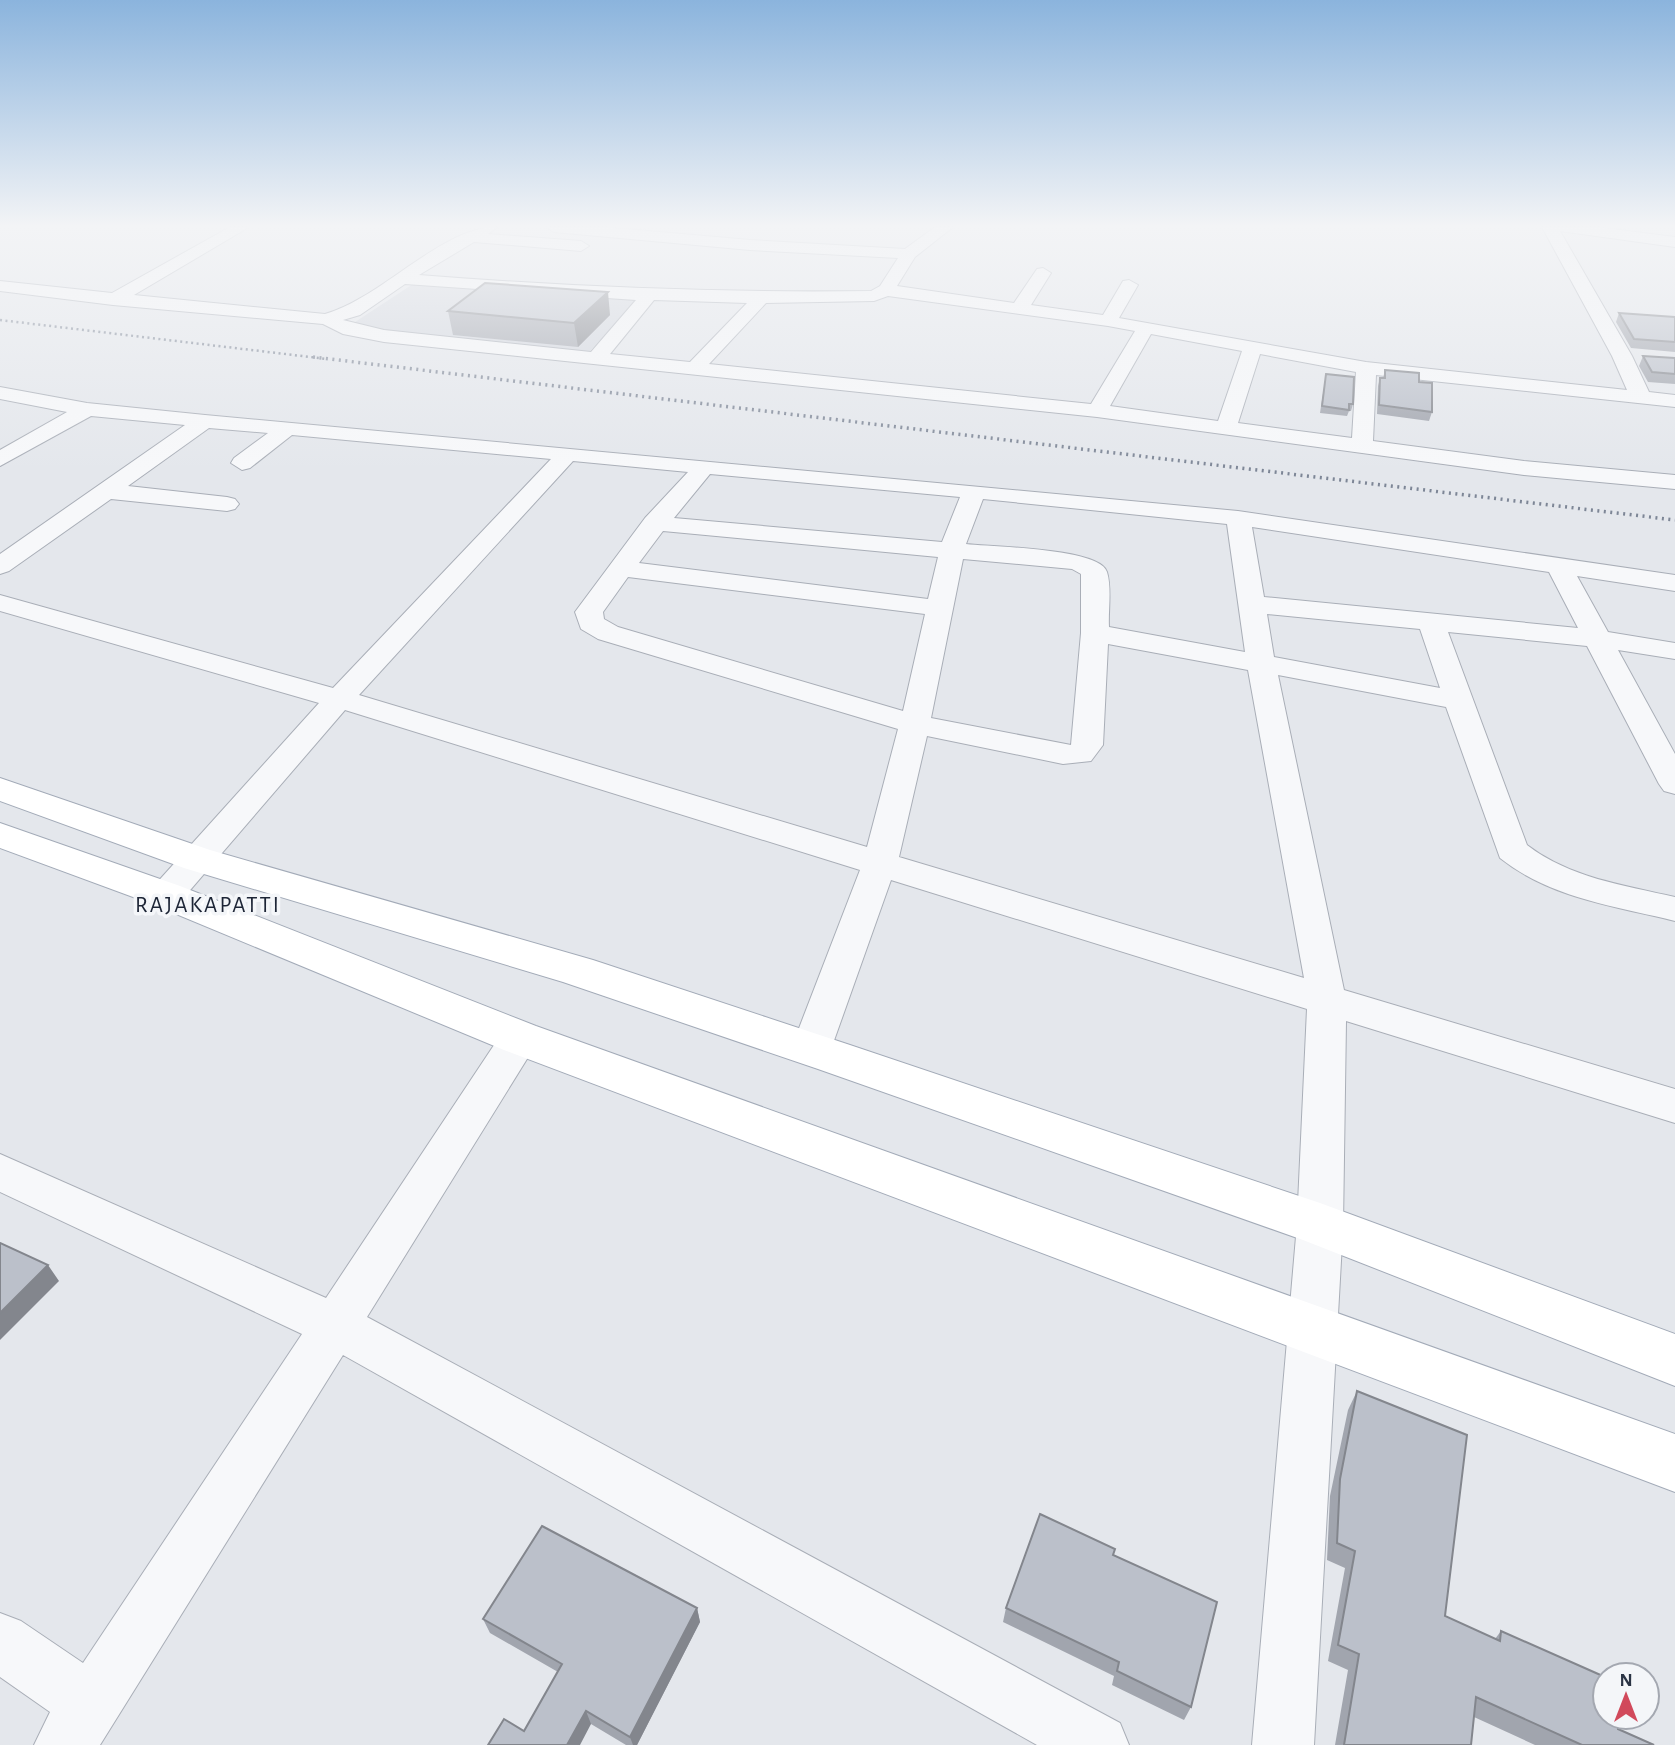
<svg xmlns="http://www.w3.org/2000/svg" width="1675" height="1745" viewBox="0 0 1675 1745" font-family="'Alegreya Sans',sans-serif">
<rect width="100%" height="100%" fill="#e4e7ec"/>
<!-- built -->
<path fill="#d2d6de" d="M413,284l186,15h39l-50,54 -198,-20 -41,-7z"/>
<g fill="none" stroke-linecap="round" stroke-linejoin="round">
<!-- minor casing -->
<g stroke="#a9aeb7" stroke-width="2">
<path id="minor" d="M230,227h19l-115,68 191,19c57,-16 116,-87 172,-87l-9,7 93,7 8,5 -8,5 -107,-9 -55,33c152,12 300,18 452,16l9,-5 18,-28 -148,-8 -196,-18 -8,-5h57l147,13 155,9 30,-22h18l-38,30 -18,29 117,17 23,-34 6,-1 8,5 -20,32 72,10 20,-34 6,-1 9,5 -19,33 247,44 261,28 -15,-34 -70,-129h54l79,10v10l-115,-16 72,125 17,36 26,3v12l-299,-32 -3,66 151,20 151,14v14l-151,-14 -427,-58 -713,-75 -41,-8 -20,-10 -210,-19 -113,-14v-10l112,12zM405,284l231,16 -45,52 -207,-22 -41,-10 17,-5zM888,296l220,30 27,5 -44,73 -382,-40 57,-61 108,-2zM654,300l93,3 -57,59 -80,-8zM1151,334l91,17 -24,70 -108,-15zM1260,354l96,18 -4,66 -114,-15z
M0,387l87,16 118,12 1033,96 437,64v16l-98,-15 31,56 67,11v16l-57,-9 57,104v40l-11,-3 -5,-7 -72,-138 -139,-14 79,213c43,33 96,40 148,52v24c-61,-15 -125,-23 -175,-63l-54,-151 -168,-32 66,315 331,99v34l-329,-102 -3,204 -29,520h-62l45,-520 10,-216 -416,-129 -60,169 -6,11 -14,4 -14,-4 -6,-11 69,-179 -515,-160 -166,193 -13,4 -13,-4 -5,-8 5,-8 166,-184 -319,-92v-16l333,93 218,-229 -259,-24 -42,33 -8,2 -11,-7 3,-5 34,-25 -59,-5 -81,58 99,11 8,2 4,5 -4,5 -8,2 -116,-12 -102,72 -9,3v-20l185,-129 -94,-9 -91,50v-16l67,-38 -67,-13zM573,461l115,11 -43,46 -70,94 6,17 17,10 300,90 -31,118 -508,-152zM710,474l250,23 -18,45 -268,-24zM983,499l244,25 18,128 -136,-25c-1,-16 3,-39 -2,-55 -7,-24 -116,-25 -141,-28zM1252,527l297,45 29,56 -314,-31zM663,531l275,26 -10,42 -289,-36zM963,559l109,10 9,5v59l-10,112 -140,-27zM628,577l297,37 -22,97 -285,-84 -14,-8 -1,-7zM1267,614l153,15 20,59 -166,-31zM1108,644l140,26 56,308 -405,-121 28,-121 136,28 28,-3 12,-16z
M520,1023l14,4 6,11 -173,279 753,406 9,22h-92l-694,-390 -243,390h-66l16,-33 -50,-35v-64l21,8 62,42 219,-329 -302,-142v-38l326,144 180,-271z"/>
</g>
<!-- major casing -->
<g stroke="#a3abb8" stroke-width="2">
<path id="major" d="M0,778l210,72 383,110 257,85 470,158 355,131v52l-372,-146 -485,-171 -255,-87 -379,-114 -184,-67z
M0,823l180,63 356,140 1139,408v58l-1171,-442 -352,-146 -152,-56z"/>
</g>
<!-- minor -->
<use href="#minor" fill="#f7f8fa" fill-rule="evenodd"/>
<!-- major -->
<use href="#major" fill="#fff" fill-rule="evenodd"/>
<!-- rail-far1 -->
<path stroke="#7d8696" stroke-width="2.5" stroke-dasharray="2 3.5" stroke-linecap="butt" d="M0,320l327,39"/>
<!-- rail -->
<path stroke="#7d8696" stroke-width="3.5" stroke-dasharray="2 4.5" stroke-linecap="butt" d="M313,357l1362,163"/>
</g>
<!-- wall -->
<path fill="#a1a5ae" d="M448,311l162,4 -32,32 -125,-12z
M1619,313l56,4v35l-44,-4 -15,-26z
M1643,356l32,2v26l-27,-2 -9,-16z
M1385,370l34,12 13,30 -3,9 -52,-7 1,-28 2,-8h3z
M1326,374l27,30 -2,7h-2l-2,5 -27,-3z
M1357,1391l88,225 50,23 6,-8 117,98 36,16h-119l-61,-28 -3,28h-136l13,-75 -20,-9 17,-93 -18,-8 3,-64 18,-86z
M1113,1555l78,152 -7,13 -72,-35 2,-9 -111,-54 3,-14z
M697,1608l3,14 -63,123h-11l-35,-21 -67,7 34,-59 -68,-39 -7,-14z"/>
<!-- shaded-wall -->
<path fill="#83868d" d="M608,292l2,23 -32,32 -4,-24z
M48,1265l11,16 -59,59v-27z
M697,1608l3,14 -63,123h-4l-3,-8z
M586,1711l5,13 -11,21h-13z"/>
<!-- building -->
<path fill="#bbc0ca" stroke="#83868d" stroke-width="2" d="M485,283l123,9 -34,31 -126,-12z
M1619,313l56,4v25l-41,-3z
M1643,356l32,2v16l-23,-2z
M1385,370l34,3v9l13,1v29l-53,-7 1,-27h5z
M1326,374l28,3 -1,27h-4v6l-27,-4z
M0,1243l48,22 -48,48z
M1357,1391l110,44 -22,181 55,25 1,-10 104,46v40h13v12l36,16h-72l-106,-48 -5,48h-127l15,-91 -21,-9 17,-94 -18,-8 3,-64z
M1040,1514l75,35 -2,6 104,47 -26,105 -74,-36 2,-9 -113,-54z
M542,1526l155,82 -67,129 -44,-26 -19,34h-79l16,-26 20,12 38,-67 -79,-45z"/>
<!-- sky -->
<linearGradient id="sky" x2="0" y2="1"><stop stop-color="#8bb4dd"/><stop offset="0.48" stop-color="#f3f4f6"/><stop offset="1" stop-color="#f3f4f6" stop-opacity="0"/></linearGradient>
<rect width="1675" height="471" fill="url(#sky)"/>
<g text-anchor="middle" stroke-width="7" stroke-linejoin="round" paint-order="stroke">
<!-- quarter labels -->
<g font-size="23" letter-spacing="2" fill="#1d2536" stroke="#f4f6f9">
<text x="208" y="912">RAJAKAPATTI</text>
</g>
</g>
<!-- north arrow -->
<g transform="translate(1626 1696)"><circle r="33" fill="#f4f6f9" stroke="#a4a8b1" stroke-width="2"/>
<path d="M0-5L12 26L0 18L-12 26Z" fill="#d1495b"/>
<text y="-10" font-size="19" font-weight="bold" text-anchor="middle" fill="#2b3445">N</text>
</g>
</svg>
